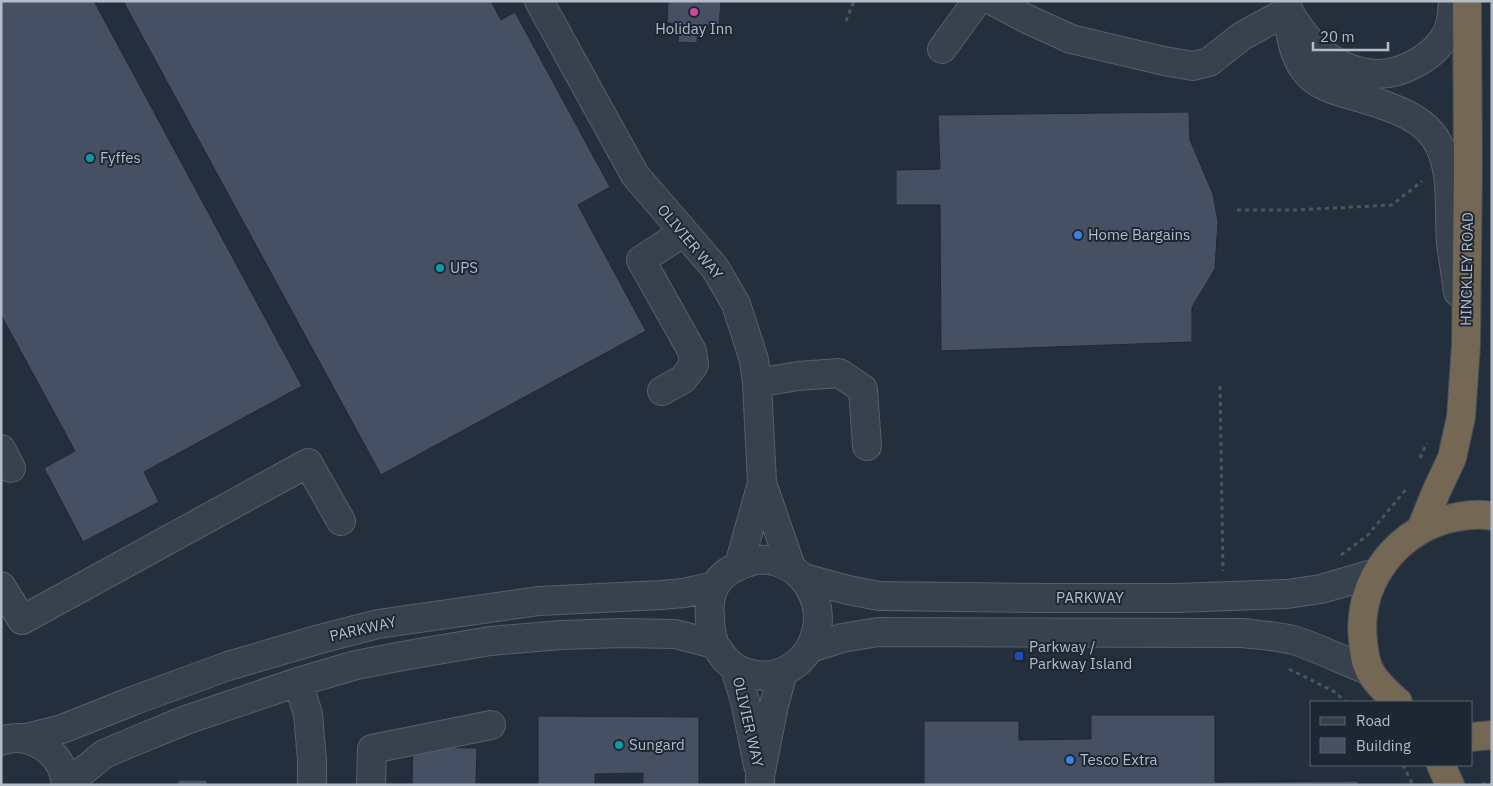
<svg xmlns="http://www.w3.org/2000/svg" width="1493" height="786" viewBox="0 0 1493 786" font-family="'IBM Plex Sans',sans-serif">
<rect width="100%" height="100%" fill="#242f3e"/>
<!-- building -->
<path fill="#455162" stroke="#1f2835" d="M1,1h93l208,385 -158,86 15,30 -76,40 -39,-74 31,-17 -74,-136z
M123,1h368l10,19 14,-8 95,175 -32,18 68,126 -265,144z
M668,1h53l-2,26 -21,-2 -1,18 -19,-1 1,-12 5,1 -1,-7 -16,-1z
M1189,112l1,28 23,54 5,27 -3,48 -23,38v35l-251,9 -1,-146h-44v-35l44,-1 -2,-54z
M1091,715h124v67l143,-1v4h-434v-64h95v19l72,-1z
M538,716l161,1v68h-56v-12l-48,1v11h-57z
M413,747l64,1 -1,37h-64z
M178,780h29v5h-29z"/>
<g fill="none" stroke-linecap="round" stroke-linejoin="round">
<!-- minor casing -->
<g stroke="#565f6c" stroke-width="30">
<path id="minor" d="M539,1l96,174 80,93 21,36 18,56 3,23 5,100 29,84
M993,1l34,18 44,20 93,22 29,5 16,-4 33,-26 46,-25 -1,-10
M1453,1c-1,11 -1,24 -7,34 -13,23 -45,40 -71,39 -15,-1 -32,-7 -44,-15 -19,-11 -31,-30 -43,-48 6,90 46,72 111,100 14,6 28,15 36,27 20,31 13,70 16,105 2,16 5,32 7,49
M942,49l35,-48
M757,383l41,-7 41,-3 24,16 4,57
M662,391l21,-12 11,-14 -2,-14 -51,-91 43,-28
M1,449l10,19
M755,560c6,0 14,-1 19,1 30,7 48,38 43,67 -3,16 -12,31 -27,40 -22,13 -52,9 -68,-13 -2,-4 -7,-8 -8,-12 -3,-9 -4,-18 -4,-27 -1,-9 0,-21 5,-30 7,-15 26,-22 40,-26z
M739,565l23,-82
M804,578l44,12 31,6 167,2h130l111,-4 34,-5 55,-16
M1,586l21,34 286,-157 33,58
M811,648l31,-10 36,-6 364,1c17,2 34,3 51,7 26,8 51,21 77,31
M735,668l10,33 13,64
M298,682l10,32 4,46v25
M26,738l36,-9 73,-29 93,-34 92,-27 58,-15 161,-23 122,-6 23,-2 31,-7
M1,741c23,-9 49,4 60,25 3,5 4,13 5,19
M66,785l38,-31 26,-11 56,-23 112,-38 58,-17 52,-10 82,-14 71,-6 60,-2 54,1 39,10
M371,785l1,-36 119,-24
M760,785v-9l14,-71 9,-33"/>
</g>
<!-- highway casing -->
<g stroke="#434c59" stroke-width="30">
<path id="highway" d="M1421,529l15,-37 16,-34 9,-41 5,-72 2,-177 -1,-167
M1398,702c-10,-9 -22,-19 -28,-31 -5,-9 -6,-20 -7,-30 -7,-60 36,-114 94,-124 11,-2 24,-3 35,-1
M1472,737l20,-2
M1441,765l9,20"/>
</g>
<!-- path -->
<path stroke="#44595c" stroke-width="3" stroke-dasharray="4 4" stroke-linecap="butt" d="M846,21l8,-20
M1237,210h58l97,-5 30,-24
M1220,386l3,185
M1420,458l7,-15
M1341,555l27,-20 40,-48
M1289,669l46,23 11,10
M1403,765l10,20
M1482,785l5,-2h5"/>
<!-- minor -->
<use href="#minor" stroke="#38414e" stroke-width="28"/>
<!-- highway -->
<use href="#highway" stroke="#746855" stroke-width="28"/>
</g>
<!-- markers -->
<circle fill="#d1479c" stroke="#1d2633" stroke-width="2" cx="694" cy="12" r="5"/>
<g fill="#0f9aa8" stroke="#1d2633" stroke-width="2">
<circle cx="90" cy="158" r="5"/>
<circle cx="440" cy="268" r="5"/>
<circle cx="619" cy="745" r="5"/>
</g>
<g fill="#3f7fe0" stroke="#1d2633" stroke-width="2">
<circle cx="1078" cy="235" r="5"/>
<circle cx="1070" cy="760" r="5"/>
</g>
<rect fill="#1a4fb4" stroke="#1d2633" stroke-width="2" x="1014" y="651" width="10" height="10" rx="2.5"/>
<g text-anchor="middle" stroke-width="4" stroke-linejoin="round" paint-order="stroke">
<!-- poi labels -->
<g font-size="15" fill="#b4bcc9" stroke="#1d2633" text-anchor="start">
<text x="694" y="34" text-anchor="middle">Holiday Inn</text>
<text x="100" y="163">Fyffes</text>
<text x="1088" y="240">Home Bargains</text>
<text x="450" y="273">UPS</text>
<text x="1029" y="652">Parkway /<tspan x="1029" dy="17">Parkway Island</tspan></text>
<text x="629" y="750">Sungard</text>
<text x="1080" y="765">Tesco Extra</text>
</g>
<!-- street labels -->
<g font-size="15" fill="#b4bcc9" stroke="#1d2633">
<text transform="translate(690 242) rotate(50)" y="5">OLIVIER WAY</text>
<text transform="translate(1467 269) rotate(-89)" y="5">HINCKLEY ROAD</text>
<text x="1090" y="603">PARKWAY</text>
<text transform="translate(363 629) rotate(-13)" y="5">PARKWAY</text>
<text transform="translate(748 722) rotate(77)" y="5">OLIVIER WAY</text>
</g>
</g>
<!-- border -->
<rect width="1493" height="786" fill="none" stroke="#b4bcc9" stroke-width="5"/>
<!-- legend -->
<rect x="1310" y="701" width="162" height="65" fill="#1d2633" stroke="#59626f"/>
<rect x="1320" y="717" width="25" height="8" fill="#38414e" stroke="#59626f"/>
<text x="1356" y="726" font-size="15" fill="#b4bcc9">Road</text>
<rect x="1320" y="738" width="25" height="15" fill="#455162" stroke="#59626f"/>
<text x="1356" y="751" font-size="15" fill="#b4bcc9">Building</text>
<!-- scale -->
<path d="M1313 42v8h75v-8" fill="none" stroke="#b4bcc9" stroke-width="2.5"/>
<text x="1320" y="42" font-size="15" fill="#b4bcc9" stroke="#1d2633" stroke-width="4" paint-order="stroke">20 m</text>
</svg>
